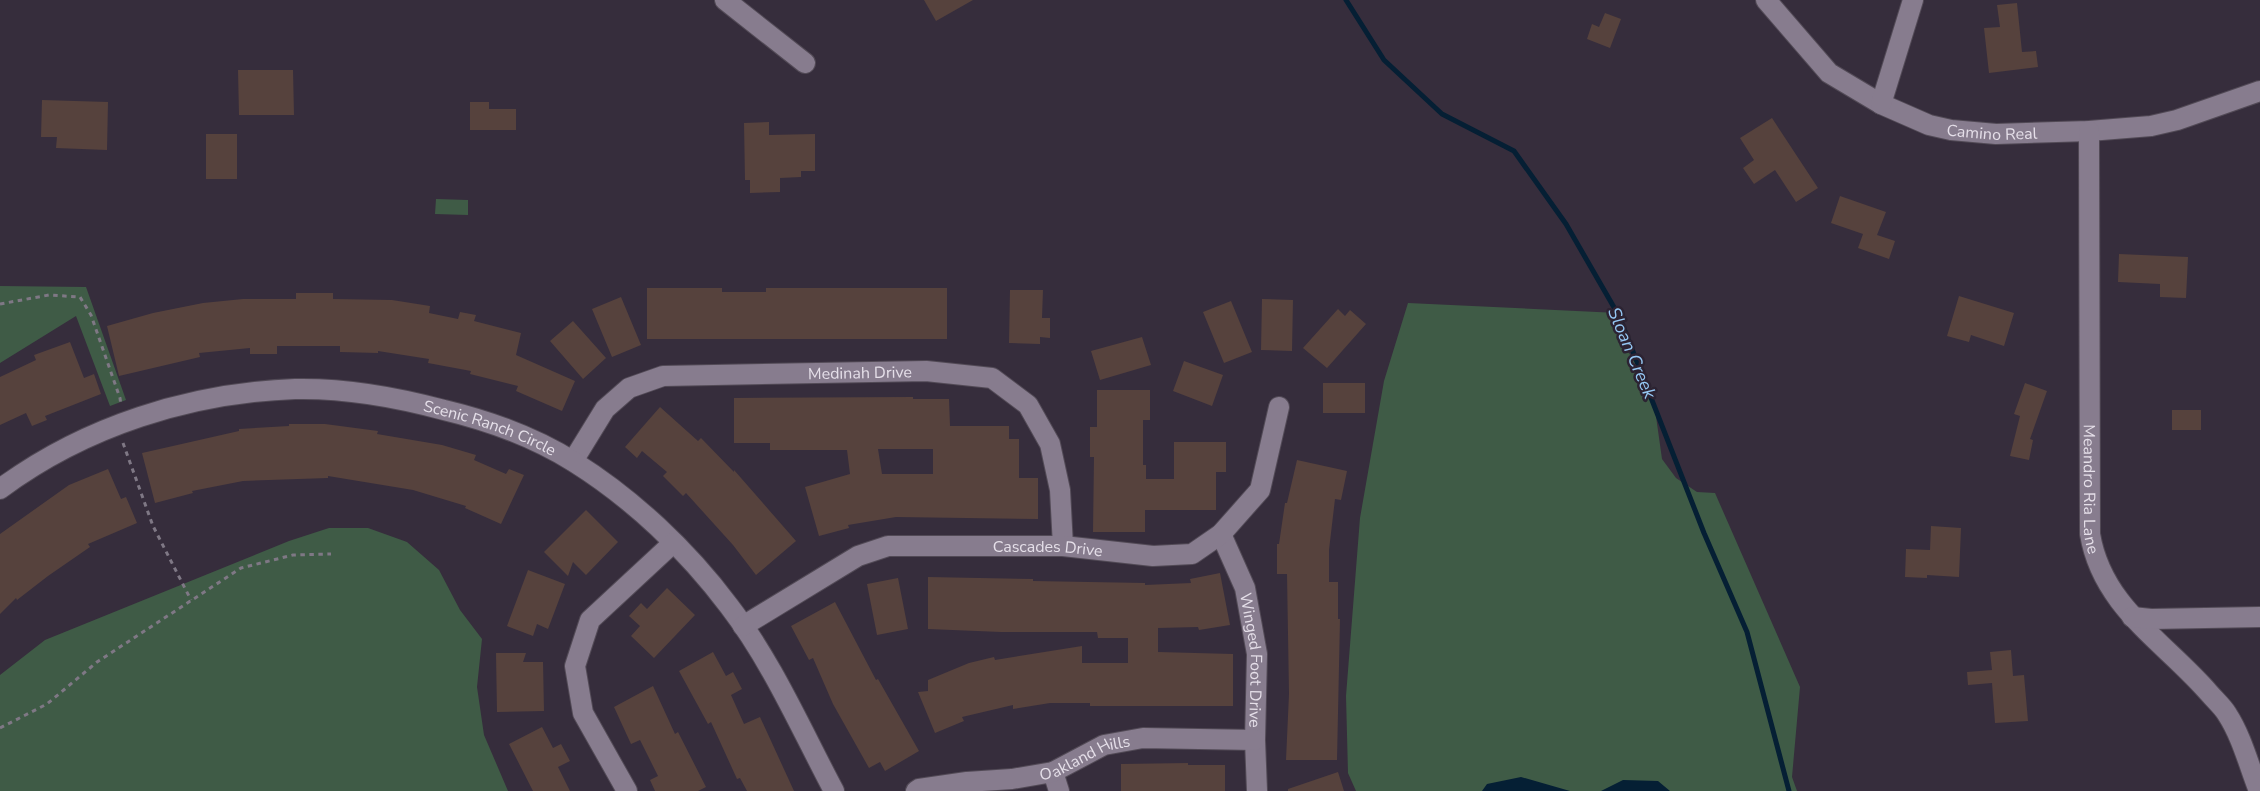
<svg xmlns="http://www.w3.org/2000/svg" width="2260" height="791" viewBox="0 0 2260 791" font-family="'Nunito Sans',sans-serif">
<rect width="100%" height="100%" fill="#362d3c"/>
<!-- green -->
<path fill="#3f5b46" d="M436,199l32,1v15l-33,-1z
M0,286l86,1 40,113 -16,6 -34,-90 -76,47z
M1408,303l210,10 7,34 27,41 10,71 14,19 21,14 18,1 85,194 -8,90 5,14h-441l-8,-18 -2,-77 14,-178 24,-137z
M329,528h39l39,14 32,28 21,40 22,29 -5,48 7,48 24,56h-508v-116l45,-35 244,-99z"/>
<!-- water -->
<path fill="#051f34" d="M1521,777l49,14h-88l5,-7z
M1623,780l35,1 12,10h-69z"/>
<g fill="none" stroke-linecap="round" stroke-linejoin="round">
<!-- stream -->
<path stroke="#051f34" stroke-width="5" d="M1346,0l38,60 58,54 72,37 52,73 53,92 85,217 43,99 42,159"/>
</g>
<!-- building -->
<path fill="#56423d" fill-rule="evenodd" d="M924,0h49l-37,21z
M2017,3l5,49 14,-1 2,16 -49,6 -5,-45 16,-1 -3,-22z
M1605,13l16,6 -11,29 -23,-9 5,-15 7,3z
M238,70h55l1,45h-55z
M42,100l66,2 -1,48 -51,-2 1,-11h-16z
M470,102h19v7h27v21h-46z
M1772,118l46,70 -22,14 -21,-32 -21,14 -11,-16 11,-8 -14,-22z
M769,122v13l46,-1v37h-14v6l-21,1v14l-30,1v-13h-5l-1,-57z
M206,134h31v45h-31z
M1840,196l46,16 -9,23 18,6 -6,18 -31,-11 5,-14 -32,-11z
M2119,254l69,3 -2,41 -26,-1v-13l-42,-2z
M647,288h75v4h44v-4h181v51h-300z
M1010,290h33l-1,28h8v20l-10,-1v7l-31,-1z
M296,293h37v6l59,1 38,6 -1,7 29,6 2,-7 16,3 -2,6 47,12 -5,22 59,26 -13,30 -46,-20 2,-5 -48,-12 1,-3 -43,-8 1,-4 -51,-8v2l-38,-1v-6h-63v8h-27v-6l-51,5 1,4 -81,19 -12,-50 46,-13 50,-10 40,-4h53z
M1959,296l55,17 -10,33 -33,-11 -2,7 -22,-6z
M621,297l20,48 -29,12 -20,-48z
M1262,299l31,1 -1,51 -31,-1z
M1231,301l21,51 -28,11 -21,-51z
M1338,309l7,7 5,-6 16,14 -39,44 -24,-20z
M573,321l33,37 -23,21 -33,-38z
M1142,337l9,28 -51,15 -9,-29z
M70,342l14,36 10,-4 7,20 -56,22 2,4 -15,6 -6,-13 -26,12v-48l36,-17 -2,-5z
M1184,361l39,14 -11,31 -39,-15z
M1323,383h42v30h-42z
M2025,383l22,8 -17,48 3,1 -4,20 -19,-4 10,-40 -6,-2z
M1097,390h53v30h-7v45h3v14h28v-37h52v30h-10v38h-71v22h-52l1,-75h-4v-30h7z
M913,397v2h36l1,27h59v13h10v39h19v41l-142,-2 -48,8 1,3 -30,8 -14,-49 45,-13 -3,-24h-77v-7h-36v-45zM878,449h55v25h-51z
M660,407l38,34 3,-3 33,34v-2l62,71 -40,34 -23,-30 -47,-52 -3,3 -20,-20 4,-4 -25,-21 -5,7 -12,-11z
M2172,410h29v20h-29z
M289,424h36l53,7 -1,3 65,11 34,10 -2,5 32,14 3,-5 15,6 -23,49 -36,-16 1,-2 -53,-16 -85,-14v2l-85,3 -51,10 1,2 -38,10 -13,-50 97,-22v-2l50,-3z
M1297,460l50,11 -6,29 -6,-1 -6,51v32h9v37h2l-3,141h-51l3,-66 -2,-120h-10v-30h2l6,-41h2z
M108,469l13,30 5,-2 11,26 -49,21 2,3 -42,29 -31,24 -1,-2 -16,16v-80l69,-49z
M586,510l32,32 -32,33 -13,-13 -5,14 -24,-24z
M1931,526l30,2 -2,49 -32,-2v3l-22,-1 1,-28 24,1z
M528,570l37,14 -17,45 -11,-5 -4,12 -26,-10z
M1220,573l10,52 -31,5 -1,-3 -40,1v24l75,2v52h-143v-3h-40l-37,6v-4l-51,12 2,4 -29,12 -17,-41 10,-1v-11l41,-17 25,-6 1,3 87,-14v17h46v-25h-30l-1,-6h-96l-73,-3v-52l105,2v2l112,2v2l46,-2 -1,-4z
M898,578l10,51 -31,6 -10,-51z
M667,588l28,27 -41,43 -23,-22 9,-10 -11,-10 12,-13 6,6z
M835,602l41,78 2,-1 41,72 -34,20 -5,-9 -11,6 -36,-64 -20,-46 -4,2 -18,-34z
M2011,650l2,26 11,-1 4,46 -33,2 -3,-40 -24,2 -1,-13 25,-2 -2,-18z
M713,652l13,24 7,-4 9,17 -11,6 13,29 16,-7 34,74h-47l-7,-13 -3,1 -26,-57 -3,2 -29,-53z
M496,653h30l-3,9h20l1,49 -47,1z
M653,686l22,48 3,-2 28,55 -8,4h-43l-5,-11 8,-4 -18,-36 -9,4 -17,-37z
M542,727l11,21 8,-4 9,17 -12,6 12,24h-37l-24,-47z
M1188,763v2h37v26h-104v-27z
M1338,772l6,19h-56v-2z"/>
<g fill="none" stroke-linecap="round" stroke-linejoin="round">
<!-- minor casing -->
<g stroke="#524a56" stroke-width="22">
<g id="minor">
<path d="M725,0l80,63"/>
<path id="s1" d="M1766,0l63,73 52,31 48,21 22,5 45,4 93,-3 62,-5 26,-6 83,-29"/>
<path d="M1881,104l32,-104"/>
<path id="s2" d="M2089,131l1,403c12,73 75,108 119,159 6,7 14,14 18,21 15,23 22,52 32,77"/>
<path id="s3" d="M573,461l32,-52 24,-21 34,-12 263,-5 66,7 36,27 22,39 10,46 3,56"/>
<path id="s4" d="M0,489c85,-63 190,-96 295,-100 50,-1 101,8 149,21 46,11 90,27 130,52 59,37 113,88 155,144 43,56 72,123 105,185"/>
<path id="s5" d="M1221,534l24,54 12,66 -2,86 2,51"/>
<path d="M2132,617l19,2 109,-2"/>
<path id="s6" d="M743,626l115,-70 30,-10h175l90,10 39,-2 29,-20 39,-44 19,-83"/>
<path d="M1053,772l6,19"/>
<path d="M627,791l-44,-78 -8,-47 15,-46 83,-77"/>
<path id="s7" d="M916,791l3,-2 48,-7 45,-3 41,-7 51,-27 39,-7 112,2"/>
</g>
</g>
<!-- path -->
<path stroke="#7f7885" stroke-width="3" stroke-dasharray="4.5 4.5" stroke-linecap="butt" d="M0,304l49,-9 31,2 11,18 29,83 1,8
M123,443l30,83 38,74
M0,728l47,-24 50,-42 144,-94 52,-13 38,-1"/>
<!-- minor -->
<use href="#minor" stroke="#877c8e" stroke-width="20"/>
</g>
<g text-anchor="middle" stroke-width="5" stroke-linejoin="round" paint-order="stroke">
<!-- street labels -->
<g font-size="16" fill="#e5dfe9" stroke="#2c2332">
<text dy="6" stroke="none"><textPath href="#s1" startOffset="273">Camino Real</textPath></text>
<text dy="6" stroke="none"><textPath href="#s3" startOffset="326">Medinah Drive</textPath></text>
<text dy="6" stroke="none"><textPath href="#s4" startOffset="516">Scenic Ranch Circle</textPath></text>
<text dy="6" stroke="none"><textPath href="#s2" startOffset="358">Meandro Ria Lane</textPath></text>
<text dy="6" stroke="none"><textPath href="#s6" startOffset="326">Cascades Drive</textPath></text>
<text dy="6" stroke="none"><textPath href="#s5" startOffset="132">Winged Foot Drive</textPath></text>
<text dy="6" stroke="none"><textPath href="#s7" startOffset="174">Oakland Hills</textPath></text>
</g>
<!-- water labels -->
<g font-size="18" font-style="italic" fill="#95c7f3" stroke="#2c2332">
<text transform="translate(1632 353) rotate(67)" y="6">Sloan Creek</text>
</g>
</g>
</svg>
